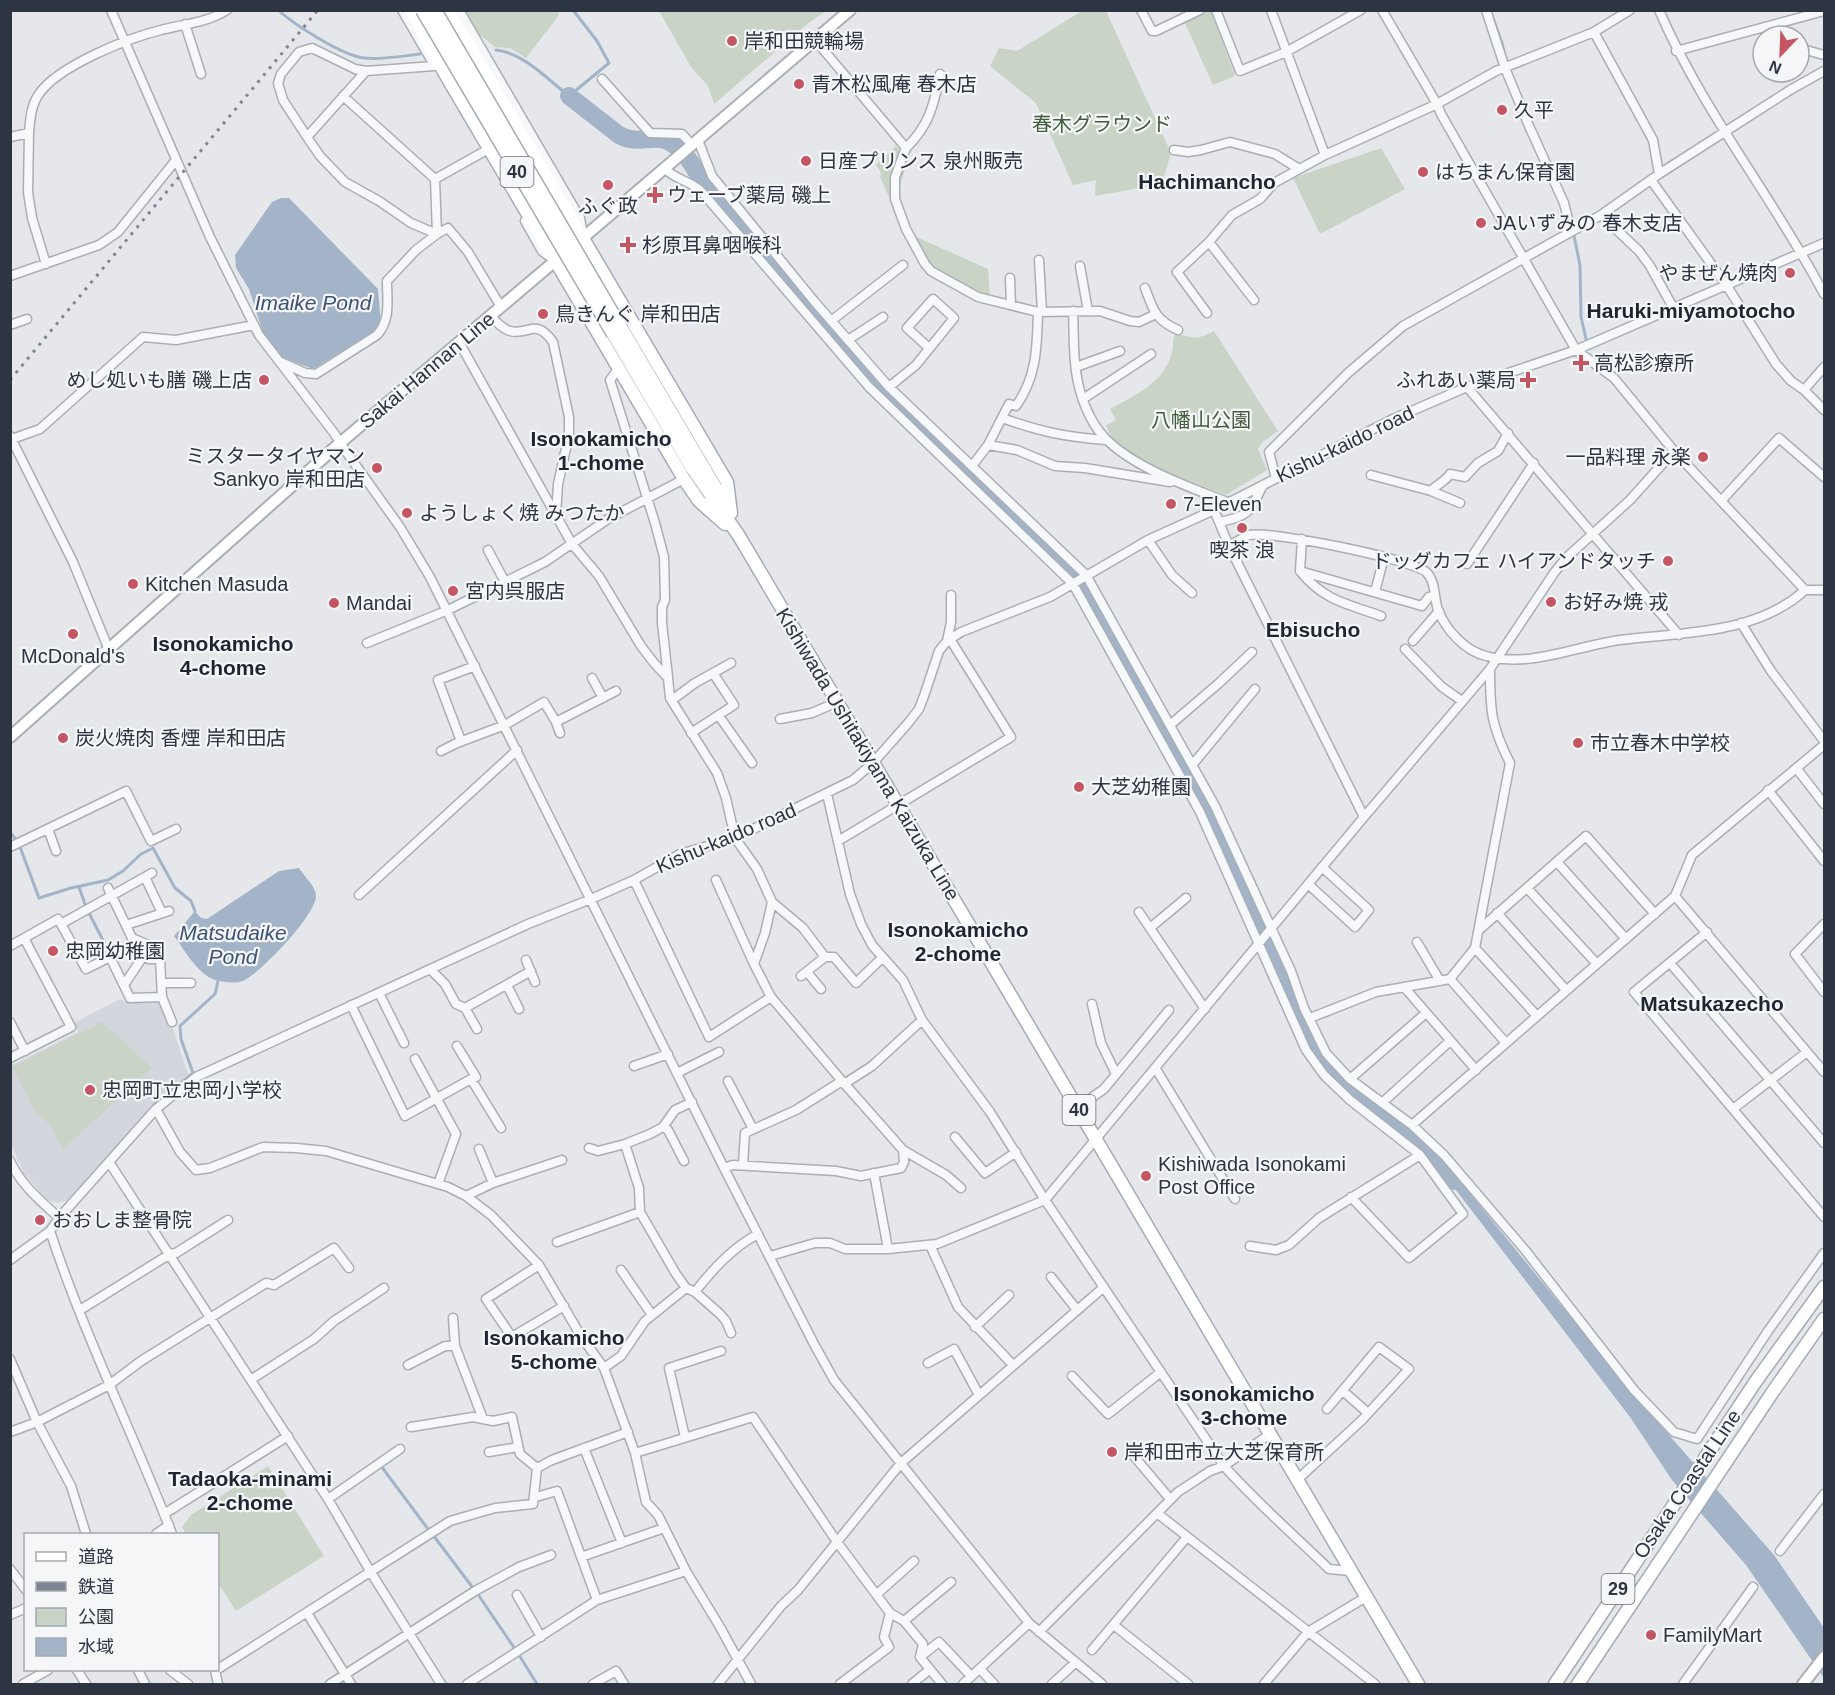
<svg xmlns="http://www.w3.org/2000/svg" width="1835" height="1695" viewBox="0 0 1835 1695" font-family="Helvetica,'Noto Sans JP',sans-serif">
<rect width="100%" height="100%" fill="#e5e7eb"/>
<!-- built -->
<path fill="#d3d6dd" d="M120,999l6,3 37,-3 25,75 -37,32 -82,94 -12,3 -10,-3 -24,-28 -12,-28 -1,-78 68,-34 -4,-9z"/>
<!-- green -->
<path fill="#cad4c6" d="M558,10l1,5 -33,43 -16,-10 -15,-1 -20,-16 -13,-20z
M1209,10l2,1 24,65 -22,9 -28,-62z
M659,11h167l-16,11 -96,82 -6,-18 -17,-19z
M1082,11h24l65,142 -9,31 -67,12 1,-16 -23,5 -37,-82 -46,-37 9,-18 18,3z
M896,146l12,15 -11,33 -8,3 -9,-20 1,-4 -5,-8z
M1381,148l24,41 -85,45 -27,-56z
M912,235l76,34 2,28c-17,-4 -50,-21 -62,-33 -7,-8 -11,-20 -16,-29z
M1214,331l64,100 -15,11 -5,7 9,21 -41,25 -56,-22 -25,-7 -20,-14 -15,-17 -4,-10 10,-5 -6,-11c23,-12 56,-28 62,-57 1,-6 1,-13 3,-19 20,5 19,8 39,-2z
M102,1022l50,46 -89,81 -13,-24 -15,-14 -23,-44z
M268,1466l56,90 -88,55 -18,-28v-49h-32l-4,-7 9,-12z"/>
<!-- water -->
<path fill="#a3b4c8" d="M281,198h8l89,91 3,34 -4,6 -64,40 -30,-11 -20,-25 -14,-44 -13,-21 -1,-13 37,-53z
M299,868c5,8 16,18 17,27 2,18 -58,81 -74,86 -6,3 -16,1 -23,0 -20,-4 -33,-29 -45,-45l21,-25 6,7 6,1 72,-48z
M1442,1159l192,236 140,160 50,73v50l-78,-113 -74,-85 -42,-63 -194,-253z"/>
<g fill="none" stroke-linecap="round" stroke-linejoin="round">
<!-- stream -->
<path stroke="#a3b4c8" stroke-width="3" d="M278,10c17,15 63,45 86,48 18,2 38,-2 56,-4
M1490,10l12,33 3,14
M496,50c28,3 51,29 73,46l40,-33 -12,-22 -24,-31
M1574,236l6,29 1,52 5,22
M10,832l7,9
M20,847l19,51 32,-10 37,-8 15,-9 18,-17 12,-6 22,40 16,13 4,10
M79,887l7,20
M89,913l21,41
M154,1105l39,-32 -12,-34 -1,-13 35,-32 3,-13
M381,1466l47,63
M433,1535l40,53
M477,1593l38,56
M519,1655l18,29"/>
<!-- river -->
<path stroke="#a3b4c8" stroke-width="18" d="M569,96l50,39c17,9 25,2 42,4 17,3 32,25 39,39l178,209 196,185 9,12 111,203 56,110 63,147 17,27 23,23 58,44 32,29 12,14"/>
<!-- street casing -->
<g stroke="#aaaeb5" stroke-width="11">
<path id="street" d="M111,10l99,227 49,98 75,98 13,20 53,74 30,50 294,591 90,176 20,36 195,243 73,61
M402,10l32,55
M459,10l121,208 3,17
M1141,10l11,21h4l44,-21
M1216,10l24,61 46,-19 75,-42
M1271,10l54,145
M1382,10l55,94 4,10 135,236 38,28 60,73 131,139
M1486,10l19,58 24,58 35,77 4,16 -2,15
M1659,10c44,102 114,187 165,284
M185,24l16,50
M1594,32l59,108 6,34
M816,41l90,107 -11,29v22l11,30 19,35 6,7 47,26 60,15 62,-1 30,10 9,1 17,-8
M1799,48l25,7
M1676,51l148,-40
M434,66l-68,5 -11,-2 -43,-21 -13,4 -18,22 -3,9 5,17 24,37 13,19 25,26 34,19 32,22 26,11 11,-6 20,24 33,55
M602,79l48,54 32,1 10,11
M343,96l92,83
M29,133l-1,59 4,26 14,46
M10,137l19,-4c1,-13 2,-28 10,-39 19,-28 89,-56 122,-64 22,-6 46,-7 66,-20
M307,137l59,-66
M698,140l14,36 102,125 75,86 197,188 129,231 76,165 13,37 22,45 24,26 62,46 32,30 81,95 109,140 40,42 23,7 71,-108 56,-78
M906,148c23,-22 28,-43 34,-74
M1174,150l14,2 13,-2 29,-8 45,12 24,15
M664,168c12,12 24,12 37,23l168,196 204,197 127,228 106,238 18,25 26,25 70,55 43,59 -54,44 -58,-61
M1651,180l76,106 49,78 15,17 13,9 20,20
M1601,215l38,36 11,15 24,43
M525,221l17,30 8,6
M1209,242l45,58
M1039,260l3,52
M1080,266l8,45
M10,276l89,-31 19,-13 58,-72
M1010,278l1,27
M1145,288c8,21 10,32 33,42
M1073,311c1,20 0,41 3,60 3,23 13,51 29,67 29,30 85,49 122,64
M1207,313l-30,-41 32,-30 23,-27 28,-16 14,-16 51,-28 112,-51 59,-33 98,-39 36,-22
M490,316c6,5 12,13 20,15 19,5 25,-14 43,11l16,75v18l-11,49 -2,31
M831,321l72,-56
M10,325l17,-6
M848,340l35,-23
M459,342l113,202 27,32 42,70 13,17 14,15 2,20 47,75 9,25 9,40 22,31 15,33 -7,31 -11,31 17,33 71,84 61,69 43,25 15,13
M281,362l24,11 11,1 61,-39c14,-15 10,-35 10,-54l29,-31 21,-16 -2,-55 50,-28
M1076,367l44,-16
M619,368l-9,12 45,143 9,34 1,43 -3,7v16l6,54
M889,387l27,-22 38,-47 -21,-19 -26,29 22,20
M1467,387l212,248
M1804,390l20,-23
M1083,399l68,-45
M1002,418c39,14 64,19 104,22
M10,436l63,126 36,88
M12,439l28,-10 103,-92 33,3 78,-15
M988,445l29,5 38,16 30,2 85,14
M972,466l16,-21 21,-41 7,2c21,-29 21,-60 22,-94
M1371,475l60,16 29,12
M1276,478l-7,-26 79,-79 55,-47 198,-111 58,-41 131,-84 34,-19
M1431,491c6,-7 14,-9 19,-17l15,3 13,-14 20,-12 10,-18
M1721,501l58,-63 45,39
M1214,510l15,36 135,271
M1219,522c30,-5 31,-11 44,-37
M1302,539l-2,32c24,30 48,33 81,45
M1148,540l24,35 20,18
M1229,546c6,-3 14,-9 20,-11 20,-5 162,24 177,37 10,9 8,27 12,38 8,20 27,41 48,46 45,12 90,-10 134,-16 62,-8 136,-5 185,-50h19
M488,550l17,32
M1467,564l67,-101
M1300,571l122,35 7,-9 6,-2
M1375,592l9,-35
M1741,623l30,48 53,70
M947,641l4,-19v-27
M1413,641l26,-30
M367,643l81,-33 97,-48 63,-43 76,-40
M1405,649l37,38 20,14
M592,678l11,20
M672,700l23,-17 36,-20
M719,716l33,47
M780,719l32,-6 25,-11
M556,722l4,11
M1170,725l48,-41 34,-32
M691,733l43,-28 -21,-32
M461,741l-23,-61 37,-14
M441,751l16,-8 48,-18 39,-23 12,20 60,-31
M1193,764l62,-75
M1797,769l27,35
M1768,790l56,71
M827,794l23,100 11,30 11,21 31,35 19,40 68,92 55,88 179,266c33,37 70,69 105,103l21,2
M48,829l8,22
M838,841l173,-104 -61,-98
M10,847l116,-56 25,50 25,-12
M1557,862l69,77
M145,877l17,36
M634,880l75,157 62,-40
M716,880l38,84
M1308,884l47,43 14,-17 -47,-43
M108,888l24,50 14,6v8l-22,33
M1527,888l70,76
M359,895l158,-145
M1675,896l149,176
M772,902l31,26 22,29
M1139,912l66,97
M1497,913l69,77
M61,924l25,45 24,-12 20,41 32,-1 -2,-38h-11l-6,-3
M1824,924l-29,30 29,38
M126,925l43,-14
M1150,928l36,-30
M1480,929l106,-93 69,78
M1707,932l-73,60 190,225
M1417,942l23,39
M10,946l48,-27 3,5 91,-51
M1475,948l62,68
M526,960l9,22
M1670,963l154,180
M431,970l14,14 11,20 9,4 66,-37
M807,972l14,17
M801,976l24,-19h9l22,26 26,-25
M1450,979l56,64
M162,983h29
M507,985l12,24
M1404,987l72,83
M379,993l25,50
M162,997l10,25
M1092,1004l9,39 15,31
M351,1005l54,111 66,-37 30,49
M465,1008l12,21
M1310,1018l66,-26 74,-13 25,-31 35,-185c-19,-37 -20,-53 -20,-94
M10,1022l15,29
M457,1046l19,31 -5,2
M10,1058l61,-31 -47,-89
M415,1059l41,75 -18,50
M634,1066l34,-12
M1156,1069l79,130
M677,1073l42,-21
M1350,1079l76,-66
M728,1081l25,48
M844,1084l28,-18 50,-46
M1382,1103l68,-62
M1077,1108l27,-19 65,-79
M156,1109l24,43 16,18 14,-2 53,-21 33,1 30,3 122,36 18,9 25,19 48,50 42,71 23,32 31,85 11,49 12,13 28,56 34,56 31,57
M1733,1109l74,-57
M1412,1125l263,-229 17,-41 132,-110
M663,1127l5,3 16,31
M955,1137l30,36 31,-21
M625,1144l14,44 1,24 36,62 10,14 9,4 25,22 6,7 5,12
M589,1148l9,3 27,-7 25,-10 13,-7 12,-17 17,-8
M479,1149l14,34
M10,1161c11,24 30,39 49,57
M109,1162l219,337 42,72 71,113
M743,1165l2,-32 51,-23 46,-29
M724,1168l9,-3 103,6 25,5 40,-8 3,-6 -1,-12
M874,1173l14,76
M466,1196l27,-13 69,-23
M50,1231c34,104 83,202 122,303
M557,1242l83,-30
M930,1245l28,62 55,58
M1250,1246l26,4 13,-5 30,-27 101,-63
M770,1256l45,-13h15l15,6h43l49,-5 108,-44 319,-383 126,-148 64,-96 12,-15 64,-58 44,-49
M10,1260l40,-29 9,-13 97,-109 40,-32 332,-153 63,-25 43,-19 46,-26 55,-16 118,-58 20,-17 36,-41 10,-13 5,-13 15,-45 8,-10 14,-9 89,-35 98,-57 66,-30 179,-91 74,-32 109,-37 248,-107
M539,1265l-53,34 26,38 52,-31
M621,1270l31,45
M1051,1277l26,33
M695,1292c18,-23 37,-44 63,-58
M80,1310l90,-56 6,-1 52,-33
M453,1318l2,28 28,73
M975,1327l34,-32
M10,1359l27,63 34,64 15,48
M928,1363l26,-14 25,46
M408,1365l37,-19h10
M604,1368l17,-12 24,-35 41,-33
M1072,1376l36,38 53,-42
M252,1379l62,-40 20,-18 50,-33
M1343,1391l25,22
M411,1427l62,-10 20,4 19,-4 8,37 17,14
M10,1432l27,-10 72,-37 32,-24 125,-78 8,2 60,-37 15,20
M685,1437l-16,-69 52,-17
M584,1448l38,95
M489,1452l29,-5
M635,1453l118,-36 84,125 53,71 14,8 19,23 -3,13 22,27
M1133,1455l37,44
M1297,1480l65,-60 47,-51 -30,-22 -52,62
M536,1497l21,-6 40,109
M328,1499l72,-50
M1157,1513l218,171
M164,1514l124,-78
M156,1534l13,-9
M1780,1551l44,-57
M581,1557l83,-29
M10,1569l16,21
M877,1594l37,-33
M517,1595l24,42
M307,1613l44,71
M10,1615l16,-7
M904,1621l47,-39
M1115,1626l73,58
M1039,1632l139,-140 32,-21 14,-5 46,-32
M1092,1650l95,-113
M920,1657l19,-15 32,34
M218,1669l232,-148 45,-13 38,-4 4,-36 15,-8 76,-28
M980,1669l14,15
M77,1670l9,14
M138,1670l7,14
M170,1670l18,14
M215,1670l3,14
M23,1684l25,-14
M330,1684l145,-93 44,-24 32,-12
M467,1684l130,-84 89,-29
M593,1684l23,-13 8,13
M718,1684l63,-78 17,-16 103,-127 203,-176
M840,1684l49,-37 -5,-10 6,-24
M912,1684l17,-14
M963,1684l66,-61
M1052,1684l23,-21
M1264,1684l44,-52 58,-35
M1683,1684l70,-97"/>
</g>
<!-- secondary casing -->
<g stroke="#aaaeb5" stroke-width="14">
<path id="secondary" d="M578,242l272,-232
M10,737l330,-294 221,-187
M1803,1684l21,-27"/>
</g>
<!-- primary casing -->
<g stroke="#a5abb6" stroke-width="15">
<path id="primary" d="M410,10l38,69 236,400 15,22 26,23
M448,10l279,472 4,31
M622,329l104,176
M613,334l77,131 49,71 679,1148
M1555,1684l201,-303 68,-94
M1578,1684l194,-291 52,-74"/>
</g>
<!-- street -->
<use href="#street" stroke="#f7f8fa" stroke-width="8"/>
<!-- secondary -->
<use href="#secondary" stroke="#fff" stroke-width="10"/>
<!-- primary -->
<use href="#primary" stroke="#fff" stroke-width="12"/>
<!-- rail -->
<path stroke="#7f8693" stroke-width="3" stroke-dasharray="3 6" stroke-linecap="butt" d="M10,380l308,-370"/>
<!-- primary-bridge casing -->
<g stroke="#a5abb6" stroke-width="15" stroke-linecap="butt">
<path id="primary-bridge" d="M422,10l191,324
M435,10l187,319"/>
</g>
<!-- primary-bridge -->
<use href="#primary-bridge" stroke="#fff" stroke-width="12"/>
</g>
<!-- markers -->
<g fill="#c45664" stroke="#f4f6f8" stroke-width="2">
<circle cx="732" cy="41" r="6"/>
<circle cx="799" cy="84" r="6"/>
<circle cx="1502" cy="110" r="6"/>
<circle cx="806" cy="161" r="6"/>
<circle cx="1423" cy="172" r="6"/>
<circle cx="608" cy="185" r="6"/>
<path d="M652 186h6v6h6v6h-6v6h-6v-6h-6v-6h6z"/>
<circle cx="1481" cy="223" r="6"/>
<path d="M625 236h6v6h6v6h-6v6h-6v-6h-6v-6h6z"/>
<circle cx="1790" cy="273" r="6"/>
<circle cx="543" cy="314" r="6"/>
<path d="M1578 354h6v6h6v6h-6v6h-6v-6h-6v-6h6z"/>
<circle cx="264" cy="380" r="6"/>
<path d="M1525 371h6v6h6v6h-6v6h-6v-6h-6v-6h6z"/>
<circle cx="1703" cy="457" r="6"/>
<circle cx="377" cy="468" r="6"/>
<circle cx="1171" cy="504" r="6"/>
<circle cx="407" cy="513" r="6"/>
<circle cx="1242" cy="528" r="6"/>
<circle cx="1668" cy="561" r="6"/>
<circle cx="133" cy="584" r="6"/>
<circle cx="453" cy="591" r="6"/>
<circle cx="1551" cy="602" r="6"/>
<circle cx="334" cy="603" r="6"/>
<circle cx="73" cy="634" r="6"/>
<circle cx="63" cy="738" r="6"/>
<circle cx="1578" cy="743" r="6"/>
<circle cx="1079" cy="787" r="6"/>
<circle cx="53" cy="951" r="6"/>
<circle cx="90" cy="1090" r="6"/>
<circle cx="1146" cy="1176" r="6"/>
<circle cx="40" cy="1220" r="6"/>
<circle cx="1112" cy="1452" r="6"/>
<circle cx="1651" cy="1635" r="6"/>
</g>
<g text-anchor="middle" stroke-width="4.5" stroke-linejoin="round" paint-order="stroke">
<!-- shield labels -->
<g fill="#f4f6f8" stroke="#696e79" stroke-width="1.5">
<rect x="500.5" y="157" width="33" height="30" rx="4.5"/>
<rect x="1062.5" y="1095" width="33" height="30" rx="4.5"/>
<rect x="1601.5" y="1574" width="33" height="30" rx="4.5"/>
</g>
<g font-size="18" font-weight="bold" fill="#2d3442">
<text x="517" y="178">40</text>
<text x="1079" y="1116">40</text>
<text x="1618" y="1595">29</text>
</g>
<!-- poi labels -->
<g font-size="20" fill="#2d3442" stroke="#f4f6f8" text-anchor="start">
<text x="744" y="48">岸和田競輪場</text>
<text x="811" y="91">青木松風庵 春木店</text>
<text x="1514" y="117">久平</text>
<text x="818" y="168">日産プリンス 泉州販売</text>
<text x="1435" y="179">はちまん保育園</text>
<text x="667" y="202">ウェーブ薬局 磯上</text>
<text x="608" y="213" text-anchor="middle">ふぐ政</text>
<text x="1493" y="230">JAいずみの 春木支店</text>
<text x="642" y="252">杉原耳鼻咽喉科</text>
<text x="1778" y="280" text-anchor="end">やまぜん焼肉</text>
<text x="555" y="321">鳥きんぐ 岸和田店</text>
<text x="1594" y="370">高松診療所</text>
<text x="252" y="387" text-anchor="end">めし処いも膳 磯上店</text>
<text x="1516" y="387" text-anchor="end">ふれあい薬局</text>
<text x="365" y="463" text-anchor="end">ミスタータイヤマン<tspan x="365" dy="23">Sankyo 岸和田店</tspan></text>
<text x="1691" y="464" text-anchor="end">一品料理 永楽</text>
<text x="1183" y="511">7-Eleven</text>
<text x="419" y="520">ようしょく焼 みつたか</text>
<text x="1242" y="557" text-anchor="middle">喫茶 浪</text>
<text x="1656" y="568" text-anchor="end">ドッグカフェ ハイアンドタッチ</text>
<text x="145" y="591">Kitchen Masuda</text>
<text x="465" y="598">宮内呉服店</text>
<text x="1563" y="609">お好み焼 戎</text>
<text x="346" y="610">Mandai</text>
<text x="73" y="663" text-anchor="middle">McDonald's</text>
<text x="75" y="745">炭火焼肉 香煙 岸和田店</text>
<text x="1590" y="750">市立春木中学校</text>
<text x="1091" y="794">大芝幼稚園</text>
<text x="65" y="958">忠岡幼稚園</text>
<text x="102" y="1097">忠岡町立忠岡小学校</text>
<text x="1158" y="1171">Kishiwada Isonokami<tspan x="1158" dy="23">Post Office</tspan></text>
<text x="52" y="1227">おおしま整骨院</text>
<text x="1124" y="1459">岸和田市立大芝保育所</text>
<text x="1663" y="1642">FamilyMart</text>
</g>
<!-- park labels -->
<g font-size="20" fill="#415d3c" stroke="#f4f6f8">
<text x="1102" y="131">春木グラウンド</text>
<text x="1201" y="427">八幡山公園</text>
</g>
<!-- street labels -->
<g font-size="20" fill="#2d3442" stroke="#f4f6f8">
<text transform="translate(427 370) rotate(-40)" y="7">Sakai Hannan Line</text>
<text transform="translate(1345 444) rotate(-26)" y="7">Kishu-kaido road</text>
<text transform="translate(868 754) rotate(59)" y="7">Kishiwada Ushitakiyama Kaizuka Line</text>
<text transform="translate(726 838) rotate(-23)" y="7">Kishu-kaido road</text>
<text transform="translate(1687 1484) rotate(-56)" y="7">Osaka Coastal Line</text>
</g>
<!-- neighbourhood labels -->
<g font-size="21" font-weight="bold" fill="#1f2633" stroke="#f4f6f8">
<text x="1207" y="189">Hachimancho</text>
<text x="1691" y="318">Haruki-miyamotocho</text>
<text x="601" y="446">Isonokamicho<tspan x="601" dy="24">1-chome</tspan></text>
<text x="1313" y="637">Ebisucho</text>
<text x="223" y="651">Isonokamicho<tspan x="223" dy="24">4-chome</tspan></text>
<text x="958" y="937">Isonokamicho<tspan x="958" dy="24">2-chome</tspan></text>
<text x="1712" y="1011">Matsukazecho</text>
<text x="554" y="1345">Isonokamicho<tspan x="554" dy="24">5-chome</tspan></text>
<text x="1244" y="1401">Isonokamicho<tspan x="1244" dy="24">3-chome</tspan></text>
<text x="250" y="1486">Tadaoka-minami<tspan x="250" dy="24">2-chome</tspan></text>
</g>
<!-- water labels -->
<g font-size="21" font-style="italic" fill="#3b5273" stroke="#f4f6f8">
<text x="313" y="310">Imaike Pond</text>
<text x="233" y="940">Matsudaike<tspan x="233" dy="24">Pond</tspan></text>
</g>
</g>
<!-- border -->
<rect width="1835" height="1695" fill="none" stroke="#2d3442" stroke-width="24"/>
<!-- legend -->
<rect x="24" y="1533" width="195" height="138" fill="#f4f6f8" stroke="#a4a8af" stroke-width="1.5"/>
<rect x="36" y="1552" width="30" height="9" fill="#ffffff" stroke="#a4a8af" stroke-width="1.5"/>
<text x="78" y="1563" font-size="18" fill="#2d3442">道路</text>
<rect x="36" y="1582" width="30" height="9" fill="#7f8693" stroke="#a4a8af" stroke-width="1.5"/>
<text x="78" y="1593" font-size="18" fill="#2d3442">鉄道</text>
<rect x="36" y="1608" width="30" height="18" fill="#cad4c6" stroke="#a4a8af" stroke-width="1.5"/>
<text x="78" y="1623" font-size="18" fill="#2d3442">公園</text>
<rect x="36" y="1638" width="30" height="18" fill="#a3b4c8" stroke="#a4a8af" stroke-width="1.5"/>
<text x="78" y="1653" font-size="18" fill="#2d3442">水域</text>
<!-- north arrow -->
<g transform="translate(1781 54) rotate(203)"><circle r="28" fill="#f4f6f8" stroke="#a4a8af" stroke-width="1.5"/>
<path d="M0-4.5L10 22L0 15L-10 22Z" fill="#c45664"/>
<text y="-9" font-size="16" font-weight="bold" text-anchor="middle" fill="#2d3442">N</text>
</g>
</svg>
